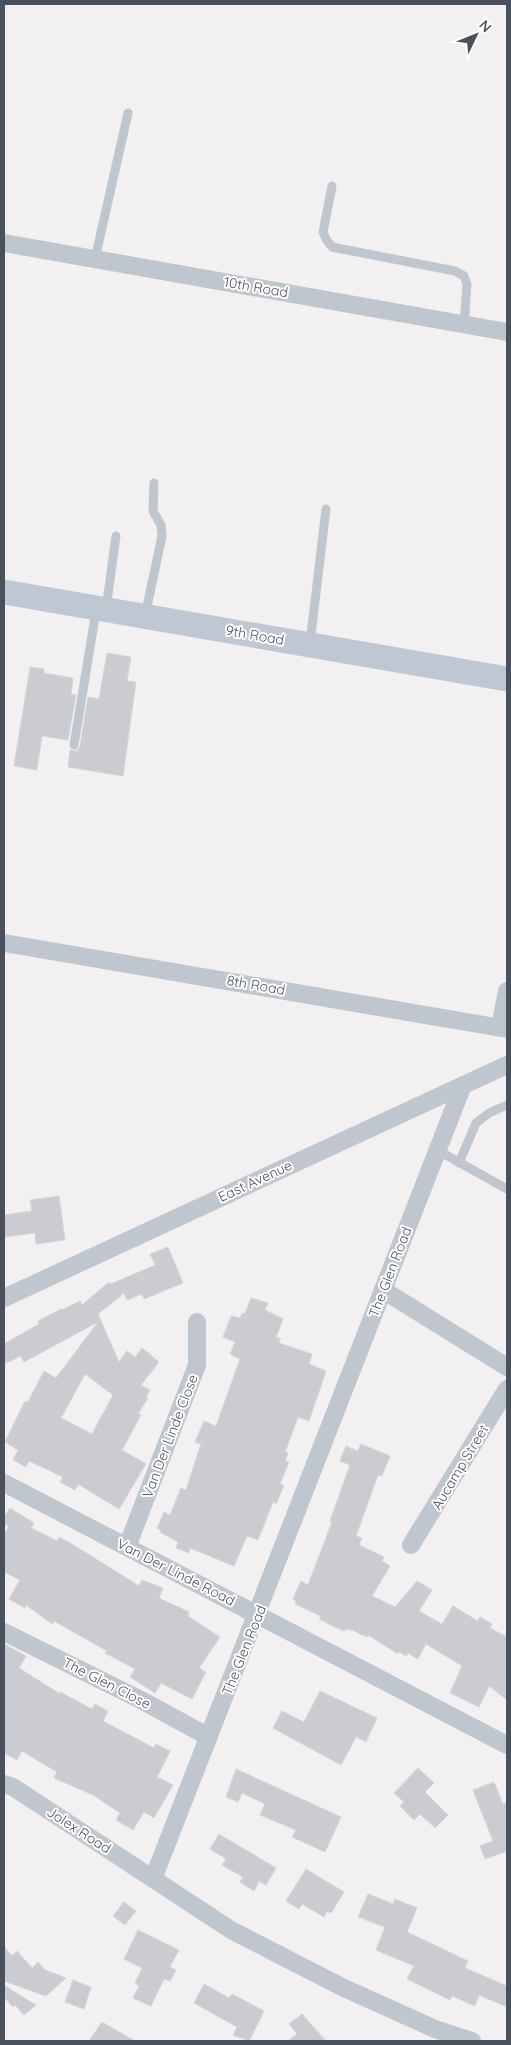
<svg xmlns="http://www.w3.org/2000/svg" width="511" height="2045" viewBox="0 0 511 2045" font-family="Quicksand,sans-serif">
<rect width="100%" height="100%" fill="#f2f0f0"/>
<!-- building -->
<path fill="#caccd2" stroke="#d4d6db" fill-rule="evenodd" d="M107,653l24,4 -4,24 9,1 -13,94 -55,-9 2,-17 7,1 3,-5 8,-49 11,2z
M30,667l14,2v4l29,5 -2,16 5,1 -8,45 -26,-4 -5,34 -23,-4z
M59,1196l6,44 -29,4 -1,-11 -31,4v-22l28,-4 -2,-11z
M168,1247l15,36 -39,16 -2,-5 -15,6 -3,-7 -26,21 21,48 8,-11 8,6 7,-9 17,14 -18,23 9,5 -4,7 2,1 -10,16 3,1 -19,35 24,14 -27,45 -41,-25 -3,6 -15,-8 3,-5 -34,-16 -3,6 -13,-7 5,-10 -13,-8 20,-41 3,1 16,-31 12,7 42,-56 -74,40 -3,-6 -17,8v-20l35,-20 -1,-3 23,-12 1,1 18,-9 2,4 27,-23 2,2 44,-19 -5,-11zM85,1374l28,21 -21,39 -31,-16z
M251,1298l17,5 -3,7 18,9 -7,18 4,1 -1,5 33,11 -3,10 17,7 -17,50 -11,-4 -13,35 3,1 -3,8 4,1 -9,22 4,2 -8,18 -3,-2 -15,38 -11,-4 -13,30 -44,-18 -1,5 -13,-5 2,-6 -18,-10 1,-2 -4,-2 7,-16 6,3 11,-27 5,2 15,-46 -6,-2 9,-21 12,5 24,-67 -10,-5 5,-12 -12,-5 8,-21 9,2 2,-5 3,1z
M361,1444l29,12 -8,20 -4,-1 -22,61 6,2 -3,7 25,12 -2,4 8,5 -18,30 23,11 22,-26 15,9 -13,21 23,13 11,-18 25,15 2,-4 12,7 -2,4 17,9v63l-18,-14 -10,21 -29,-14 12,-27 -36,-22 -8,15 -10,-6 -2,3 -7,-4 -1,2 -30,-19 -1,2 -15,-7 -6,-1 -1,2 -8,-3 -18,-9 2,-3 -26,-12 1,-3 -3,-2 8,-18 7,4 24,-63 -2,-1 20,-56 -10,-4 6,-15 12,5z
M10,1508l24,15 -3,5 26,13 2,-4 13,7 67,42 3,-6 21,8 -4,10 30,14 -1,4 32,21 -21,31 7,4 -14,27 -31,-16 -6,10 -25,-16 5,-8 -30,-16 2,-2 -53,-30 -2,3 -26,-19 -1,3 -16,-9 11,-19 -16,-8v-38l5,-8 -5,-3v-6z
M4,1644l22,12 -7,12 41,26v-2l32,17 3,-5 13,7 -5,10 51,27 2,-4 14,7 -13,26 16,8 -19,33 -10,-6 -11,18 -17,-10 4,-7 -27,-18 -39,-17 3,-6 -35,-21 -5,9 -13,-7z
M320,1691l57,27 -11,24 -10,-5 -15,28 -68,-37 9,-17 22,11z
M418,1768l16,15 -9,9 23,23 -13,13 -15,-14 -6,6 -14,-14 4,-4 -10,-9z
M236,1769l105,48 -16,35 -33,-15 4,-7 -36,-15 5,-11 -23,-11 -4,9 -12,-5z
M494,1782l9,22 4,-1v48l-22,8 -5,-13 13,-5 -20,-51z
M219,1834l57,34 -10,17 -7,-4 -5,10 -14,-9 3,-5 -21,-12 4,-6 -16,-10z
M306,1869l38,23 -13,21 -4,-2 -3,6 -22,-13 -3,5 -13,-8z
M368,1894l25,10 2,-5 22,9 -10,24 61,29 -3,7 42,18v21l-28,-12 -4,11 -23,-10 -2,4 -43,-21 7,-13 -38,-16 9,-23 -27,-10z
M124,1902l12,9 -11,14 -12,-9z
M138,1930l41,20 -9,17 6,3 -6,11 -6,-2 -13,27 -18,-8 6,-12 -4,-3 7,-15 -18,-9z
M4,1946l8,10 5,-5 15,17 6,-6 7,8 21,8 -20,18 -42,-15z
M73,1980l18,7 -7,22 -19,-7z
M204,1984l25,14 3,-4 32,17 -15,30 -16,-6 4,-8 -43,-24z
M4,1985l12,8 20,12 -12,10 -9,-10 -2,2 -9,-10z
M302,2014l24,27h-38l9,-7 -8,-10z
M102,2022l33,19h-46z"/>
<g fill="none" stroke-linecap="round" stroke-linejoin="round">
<!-- service -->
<path stroke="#bfc6ce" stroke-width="9" d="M332,186l-9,46 3,7 6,8 123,24 9,5 3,8 -3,41
M95,259l33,-146
M106,609l10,-73
M145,616l17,-80 -1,-11 -8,-14 1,-28
M310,643l16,-134
M74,745l22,-134
M437,1150l70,39
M459,1163l17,-40 13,-10 18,-8"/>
<!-- minor -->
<path stroke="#bfc6ce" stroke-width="18" d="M4,243l503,89
M4,943l503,86
M500,1027l7,-36
M383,1290l124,77
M4,1298l503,-233
M4,1483l503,262
M411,1545l96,-156
M127,1547l70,-182v-43
M4,1632l137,68 68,37
M4,1784l9,3 218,143 113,58 91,41 37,12
M153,1879l310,-794"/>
<!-- secondary -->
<path stroke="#bfc7d2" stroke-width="25" d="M4,592l503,87"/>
</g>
<g text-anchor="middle" stroke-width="4" stroke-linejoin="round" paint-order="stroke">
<!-- street labels -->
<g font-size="14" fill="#49525c" stroke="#fff">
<text transform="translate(256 287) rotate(10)" y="5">10th Road</text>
<text transform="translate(255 635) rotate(10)" y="5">9th Road</text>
<text transform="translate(256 985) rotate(10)" y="5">8th Road</text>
<text transform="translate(255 1181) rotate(-25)" y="5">East Avenue</text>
<text transform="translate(390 1272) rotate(-69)" y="5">The Glen Road</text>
<text transform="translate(170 1436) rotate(-69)" y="5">Van Der Linde Close</text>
<text transform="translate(460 1467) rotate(-59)" y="5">Aucamp Street</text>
<text transform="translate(176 1572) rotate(27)" y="5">Van Der Linde Road</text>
<text transform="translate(244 1650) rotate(-68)" y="5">The Glen Road</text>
<text transform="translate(107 1683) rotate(27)" y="5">The Glen Close</text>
<text transform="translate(79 1830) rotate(33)" y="5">Jolex Road</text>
</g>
</g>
<!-- border -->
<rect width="511" height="2045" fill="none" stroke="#49525c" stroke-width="10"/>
<!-- north arrow -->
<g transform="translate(476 35) rotate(47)" stroke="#ffffff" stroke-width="4" paint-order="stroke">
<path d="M0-4L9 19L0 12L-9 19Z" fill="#49525c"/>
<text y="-8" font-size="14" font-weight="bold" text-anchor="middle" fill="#49525c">N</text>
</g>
</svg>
